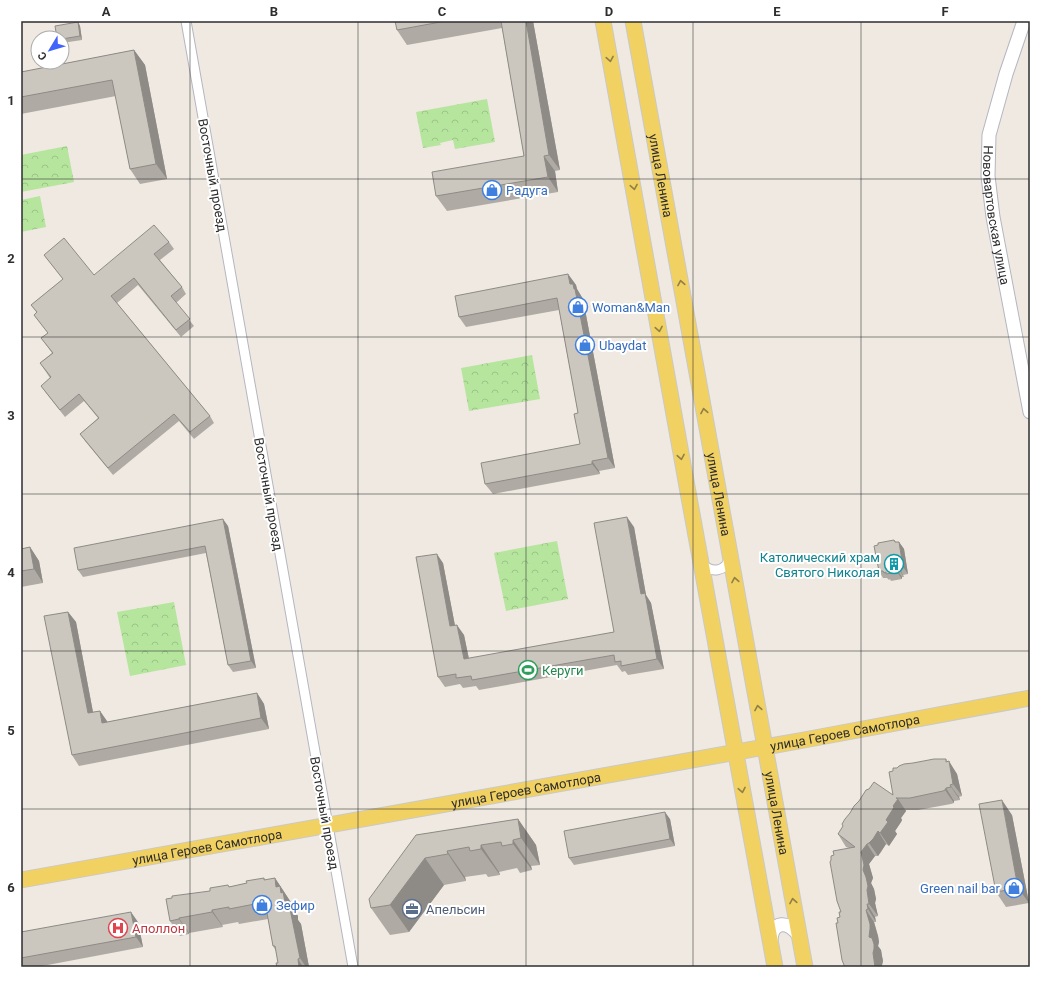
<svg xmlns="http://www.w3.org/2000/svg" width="1051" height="988" viewBox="0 0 1051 988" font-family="Roboto,sans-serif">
<defs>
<pattern id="park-crowns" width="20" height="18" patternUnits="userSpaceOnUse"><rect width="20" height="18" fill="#b6e59e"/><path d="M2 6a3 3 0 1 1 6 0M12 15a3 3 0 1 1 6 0" fill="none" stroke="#9dc588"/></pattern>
</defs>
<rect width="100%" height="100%" fill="#efe9e1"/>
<!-- park -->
<path fill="url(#park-crowns)" d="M487,99l8,43 -40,7 -2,-9 -13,3 1,2 -18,3 -7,-36z
M67,146l7,36 -53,10v-37z
M40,196l6,31 -25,5v-32z
M532,355l8,44 -71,12 -8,-43z
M557,541l11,58 -62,12 -12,-58z
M174,602l12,63 -56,11 -13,-64z"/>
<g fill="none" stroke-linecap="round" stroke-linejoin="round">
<!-- street casing -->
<g stroke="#b4b7c1" stroke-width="11">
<path id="street" d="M186,21l167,946
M702,563c9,11 23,9 28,-5"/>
</g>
<!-- secondary casing -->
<g stroke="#b4b7c1" stroke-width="15">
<g id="secondary">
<path id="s1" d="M1024,21l-18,53 -17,61 -1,41 5,41 37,195"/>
<path d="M771,942c0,-22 18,-22 28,-6"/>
</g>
</g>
<!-- primary casing -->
<g stroke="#c9c9c9" stroke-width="17">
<g id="primary">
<path d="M603,21l85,471 87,475"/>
<path id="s2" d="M633,21l172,946"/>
<path id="s3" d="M21,880l783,-140 226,-42"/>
</g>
</g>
<!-- street -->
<use href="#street" stroke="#fff" stroke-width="9"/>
<!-- secondary -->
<use href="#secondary" stroke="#fff" stroke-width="13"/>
<!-- primary -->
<use href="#primary" stroke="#f2d163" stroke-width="15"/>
</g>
<!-- wall -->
<path fill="#afaba4" d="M395,21h138l27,149 -5,1 3,21 -111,19 -11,-15 88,-40 -22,-128 -95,17 -10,-15z
M78,22l2,4 2,14 -20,3v-5z
M134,50l11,15 22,114 -27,5 -10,-15 -14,-73 -95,18v-42z
M169,242l5,7 -14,11 22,27 4,7 -10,9 18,23 -13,11 -43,-52 -21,18 93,113 4,7 -20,16 -15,-18 -66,54 -28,-34 -5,-7 18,-16 -14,-17 -19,16 -19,-24 -5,-7 9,-8 -10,-15 12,-10 -11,-15 7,-5 -14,-18 3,-2 -6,-8 32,-26 -19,-24 50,20z
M568,274l8,11 1,4 6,10 32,169 -16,3 1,3 -107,20 -8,-10 95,-40 -2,-31 -19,-103 -93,17 -7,-10z
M228,526l28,142 -23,4 -5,-7 -22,-112 -123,24 -5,-7z
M634,527l12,68 5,8 13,66 -36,6 -3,-4 -3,1 -5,-7 -138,25 -3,-4 -13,2 -3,-4 -15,3 -7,-10 5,-114 12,63 9,9 5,24 145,-27z
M894,540l2,2h3l5,7 4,25 -5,1 1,2h-2v2l-11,2 -1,-2 -1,1 -2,-2h-4l-4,-7 -1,-26z
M30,547l9,14 4,22 -22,4v-38z
M68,612l8,10 17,90 7,-1 7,11 150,-29 7,11 5,25 -190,37 -7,-11z
M948,762l9,12 5,22 -3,1 1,3 -6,1v2l-3,1 -33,6h-12v1l-5,7 1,2 -1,2 -6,9 2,3 -8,12 -3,-2 -5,8 -3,4h-3l-6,8 4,14 -2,5 3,6 2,10 -1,4 3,13 -3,1 1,5h-2l4,14 1,6 -1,4 3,4 1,6 1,5 -1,4v2h-37l-7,-44 3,-11 -7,-57 15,-7 -3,-1 -8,-13 55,-39z
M1012,815l17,88 -23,4 -10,-15z
M518,819l18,26 4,20 -9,1 1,4 -12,3 -3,-5 -18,4 1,3 -12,2 -2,-3 -21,3 1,4 -22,4 -35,47 -19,3 -19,-27 45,-73z
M670,819l5,27 -101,19 -5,-7z
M264,878l1,2 10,-2 19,29 1,5 3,4v4l3,4 8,43h-32l1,-4 -2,-12 -3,-5 -5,-27 -29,5 -1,-2 -16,3 1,2 -34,6v1l-9,2 -10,-15 40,-30 37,-8z
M138,922l5,25 -106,20h-16v-35z"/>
<!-- shaded-wall -->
<path fill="#8e8b86" d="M526,21h7l27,149 -11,-15z
M78,22l2,4 2,14 -2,-4z
M134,50l11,15 22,114 -11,-15z
M544,156l11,15 3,21 -10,-15z
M568,274l8,11 1,4 6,10 32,169 -7,-10z
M592,461l7,10 1,3 -8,-10z
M627,517l7,10 12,68 5,8 13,66 -7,-10 -16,-65z
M223,519l5,7 28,142 -5,-7z
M899,542l5,7 4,25 -5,-7z
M30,547l9,14 4,22 -9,-14z
M437,554l6,9 14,73 -7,-10z
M899,568l4,7 1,2 -5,-7z
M897,570l5,7v2l-5,-7z
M68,612l8,10 19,101 -7,-10z
M457,625l7,10 7,34 -7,-10z
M257,693l7,11 5,25 -8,-11z
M100,711l7,10 3,13 -8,-11z
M946,759l3,5v-3l8,13 5,22 -9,-12z
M950,785l9,12 1,3 -9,-13z
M946,788l8,13v2l-9,-13z
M898,799l8,12 -5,7 1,2 -1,2 -6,9 2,3 -8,12 -9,-13 6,-13 7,-14z
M1002,800l10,15 17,88 -11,-15z
M665,812l5,7 5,27 -5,-7z
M518,819l18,26 4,20 -19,-27z
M878,831l8,13 -8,12 -9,-13z
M513,840l18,26 1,4 -19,-26z
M867,844l8,12 -6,8 4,14 -2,5 3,6 2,10 -1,4 3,13 -9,-12 -6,-34 -2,-18z
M481,845l18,27 1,3 -19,-26z
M447,851l18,26 1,4 -18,-27z
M425,858l19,27 -35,47 -19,-27z
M275,878l19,29 1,5 3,4v4l3,4 8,43h-3l-6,-9 -11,-49 -13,-22z
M867,904l8,13 1,5 -8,-13z
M212,910l10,15 1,2 -11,-15z
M866,910l8,12 4,14 1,6 -1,4 3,4 1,6 1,5 -1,4v2h-7l-6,-30z
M131,912l7,10 5,25 -7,-10z
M179,918l10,15v1l-10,-15z
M298,959l5,8h-4z"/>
<!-- building -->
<path fill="#cbc7bf" stroke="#8e8b86" d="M395,21h51l-49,9z
M501,21h25l23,134 -5,1 4,21 -112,19 -4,-24 92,-16z
M78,22l2,14 -18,3v-1h-5l-2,-12z
M134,50l22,114 -26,5 -18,-89 -91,17v-25z
M154,225l15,17 -15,12 28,33 -11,9 19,23 -14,11 -42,-52 -23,18 99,120 -20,16 -16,-18 -66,54 -28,-34 19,-16 -20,-24 -19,16 -19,-24 10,-9 -11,-14 13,-10 -12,-15 7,-5 -14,-18 3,-3 -6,-7 32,-26 -19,-24 20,-17 30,37z
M568,274l2,10h3l1,5h1l33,169 -16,3v3l-107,20 -4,-21 99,-19 -6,-30 4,-1 -21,-115 -98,19 -4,-21z
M627,517l14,77 4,-1 12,66 -36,7v-5l-6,1 -1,-7 -142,25 -1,-4 -15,2v-4l-18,3 -22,-120 21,-3 13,72 7,-1 7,34 150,-27 -20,-109z
M223,519l28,142 -23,4 -23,-119 -127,24 -4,-22z
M894,540l1,2h4l4,25 -4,1v2h-2v2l-11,2v-2l-2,1 -1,-2h-4l-5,-25 4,-1v-2z
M30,547l4,22 -13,2v-22z
M68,612l20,101 12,-2 2,12 155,-30 4,25 -189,37 -28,-139z
M934,759h12v3l3,-1 4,23 -3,1 1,2 -5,1 -1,2 -2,1 -33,7h-14l2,1 -5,7 1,1 -1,2 -7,11 2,2 -8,11 -2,-2 -5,8 -4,4 -2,1 -6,8 3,13 -1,5 3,7 2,9 -1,4 2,14h-2l1,5 -2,1 4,14v5l-1,8 3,1 2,6v5l-1,4 2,14h-30l-1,-2 -2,-5 -6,-37h2l-1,-5 3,-1 -1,-5h2l-4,-11 -7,-39 1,-2v-4l3,-1 -1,-4 22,-4 -17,-13 5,-8 -1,-2 3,-5 5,-6 4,-7 5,-5 7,-11 3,-1 5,-7 19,13 -4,-23 4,-1v-3h4l2,-2 5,-2 9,-1z
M1002,800l16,88 -22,4 -17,-88z
M665,812l5,27 -101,19 -5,-27z
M518,819l3,19 -8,2v4l-11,2 -1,-4 -20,3v4l-11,2 -1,-4 -22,4 1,3 -23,4 -35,47 -19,3 -2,-9 47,-64z
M264,878v2l11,-2 1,9 4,-1 1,7 2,-1 2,10 2,-1 2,8h1l10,49 -2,1 1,8h-22l-1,-4h2l-3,-17h-2l-8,-44 -36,7v-2l-17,3v2l-33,6v1l-9,2 -4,-22 6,-1v-2l38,-5v-3l18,-3 1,2 18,-4 -1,-2z
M131,912l5,25 -115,21v-26z"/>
<!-- one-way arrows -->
<defs><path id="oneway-chevron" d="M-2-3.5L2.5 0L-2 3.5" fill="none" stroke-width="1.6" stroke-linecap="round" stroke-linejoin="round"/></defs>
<g stroke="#908048">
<use href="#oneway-chevron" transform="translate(610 59) rotate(80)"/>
<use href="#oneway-chevron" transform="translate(634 187) rotate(80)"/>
<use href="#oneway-chevron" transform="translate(681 283) rotate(-100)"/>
<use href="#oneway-chevron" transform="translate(659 329) rotate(80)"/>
<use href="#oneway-chevron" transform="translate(704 411) rotate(-100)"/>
<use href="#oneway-chevron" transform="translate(681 457) rotate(80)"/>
<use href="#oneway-chevron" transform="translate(735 580) rotate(-100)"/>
<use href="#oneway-chevron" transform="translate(758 708) rotate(-100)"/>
<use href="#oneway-chevron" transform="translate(742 790) rotate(79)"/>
<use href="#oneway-chevron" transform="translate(793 901) rotate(-100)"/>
</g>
<!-- grid -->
<path fill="none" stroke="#2e2e2e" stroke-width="1" stroke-opacity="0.55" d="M190,21v946M358,21v946M526,21v946M693,21v946M861,21v946M21,179h1009M21,337h1009M21,494h1009M21,651h1009M21,809h1009"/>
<!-- icons -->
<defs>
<g id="shop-ring" transform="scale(1)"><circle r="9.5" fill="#fff" stroke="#3f7fe0" stroke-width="1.5"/><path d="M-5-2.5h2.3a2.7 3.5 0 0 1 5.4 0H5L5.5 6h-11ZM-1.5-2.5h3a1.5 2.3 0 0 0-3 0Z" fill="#3f7fe0"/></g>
<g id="building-ring" transform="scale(1)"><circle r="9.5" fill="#fff" stroke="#0f9aa8" stroke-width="1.5"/><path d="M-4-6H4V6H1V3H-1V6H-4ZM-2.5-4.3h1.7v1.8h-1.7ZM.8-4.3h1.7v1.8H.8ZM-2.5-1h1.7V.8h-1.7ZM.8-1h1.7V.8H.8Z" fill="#0f9aa8"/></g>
<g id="stadium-ring" transform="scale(1)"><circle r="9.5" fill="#fff" stroke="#2e9e5b" stroke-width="1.5"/><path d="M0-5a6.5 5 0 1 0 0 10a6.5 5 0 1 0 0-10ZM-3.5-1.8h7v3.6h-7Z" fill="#2e9e5b"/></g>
<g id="office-ring" transform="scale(1)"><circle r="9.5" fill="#fff" stroke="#5c6f8a" stroke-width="1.5"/><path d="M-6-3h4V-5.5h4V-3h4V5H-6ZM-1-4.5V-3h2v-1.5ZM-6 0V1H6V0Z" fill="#5c6f8a"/></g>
<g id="hospital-ring" transform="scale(1)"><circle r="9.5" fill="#fff" stroke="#e0444e" stroke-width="1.5"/><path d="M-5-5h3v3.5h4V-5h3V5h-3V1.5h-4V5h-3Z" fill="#e0444e"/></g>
</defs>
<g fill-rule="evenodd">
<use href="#shop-ring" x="492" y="190"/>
<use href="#shop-ring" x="578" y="307"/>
<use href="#shop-ring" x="585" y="345"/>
<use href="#building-ring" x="894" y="564"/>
<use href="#stadium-ring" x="528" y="670"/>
<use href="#shop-ring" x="1014" y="888"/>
<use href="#shop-ring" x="262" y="905"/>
<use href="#office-ring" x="412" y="909"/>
<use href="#hospital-ring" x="118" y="928"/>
</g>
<g text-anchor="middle" stroke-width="4" stroke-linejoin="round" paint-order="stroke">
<!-- street labels -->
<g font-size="13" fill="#2e2e2e" stroke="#fff">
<text transform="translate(213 175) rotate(80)" y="5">Восточный проезд</text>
<text dy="5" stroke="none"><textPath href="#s2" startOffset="157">улица Ленина</textPath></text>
<text dy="5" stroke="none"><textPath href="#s1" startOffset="200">Нововартовская улица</textPath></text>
<text transform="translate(269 494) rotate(80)" y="5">Восточный проезд</text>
<text dy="5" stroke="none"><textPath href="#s2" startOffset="481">улица Ленина</textPath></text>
<text dy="5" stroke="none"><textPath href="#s3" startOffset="837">улица Героев Самотлора</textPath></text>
<text dy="5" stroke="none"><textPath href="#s3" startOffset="513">улица Героев Самотлора</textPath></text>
<text transform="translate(325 813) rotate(80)" y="5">Восточный проезд</text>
<text dy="5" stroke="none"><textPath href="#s2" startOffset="805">улица Ленина</textPath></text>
<text dy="5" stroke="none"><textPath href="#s3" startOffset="189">улица Героев Самотлора</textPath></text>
</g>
<!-- shop labels -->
<g font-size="13" fill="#366cbe" stroke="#fff" text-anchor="start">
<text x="506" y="195">Радуга</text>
<text x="592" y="312">Woman&amp;Man</text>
<text x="599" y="350">Ubaydat</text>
<text x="1000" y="893" text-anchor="end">Green nail bar</text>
<text x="276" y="910">Зефир</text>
</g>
<!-- culture labels -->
<g font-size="13" fill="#0d838f" stroke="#fff" text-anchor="end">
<text x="880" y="562">Католический храм<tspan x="880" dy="15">Святого Николая</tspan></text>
</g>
<!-- leisure labels -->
<g font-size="13" fill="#27864d" stroke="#fff" text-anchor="start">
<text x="542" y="675">Керуги</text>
</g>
<!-- service labels -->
<g font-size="13" fill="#4e5e75" stroke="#fff" text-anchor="start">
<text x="426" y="914">Апельсин</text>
</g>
<!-- health labels -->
<g font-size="13" fill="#be3a42" stroke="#fff" text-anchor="start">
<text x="132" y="933">Аполлон</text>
</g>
</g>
<!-- border -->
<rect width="1051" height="988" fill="none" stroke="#ffffff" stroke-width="44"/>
<!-- north arrow -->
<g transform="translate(50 50) rotate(232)"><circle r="19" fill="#ffffff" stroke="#ababab"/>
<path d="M0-3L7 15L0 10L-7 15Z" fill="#4264fb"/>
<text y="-6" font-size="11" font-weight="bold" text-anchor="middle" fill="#2e2e2e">С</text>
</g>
<rect x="22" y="22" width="1007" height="944" fill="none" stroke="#2e2e2e" stroke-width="1.5"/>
<g font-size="13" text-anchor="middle" font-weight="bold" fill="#2e2e2e">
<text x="106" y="16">A</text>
<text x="274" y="16">B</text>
<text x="442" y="16">C</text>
<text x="609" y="16">D</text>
<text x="777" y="16">E</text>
<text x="945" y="16">F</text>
<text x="11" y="105">1</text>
<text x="11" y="263">2</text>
<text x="11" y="420">3</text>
<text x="11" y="577">4</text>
<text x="11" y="735">5</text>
<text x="11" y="892">6</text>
</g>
</svg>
